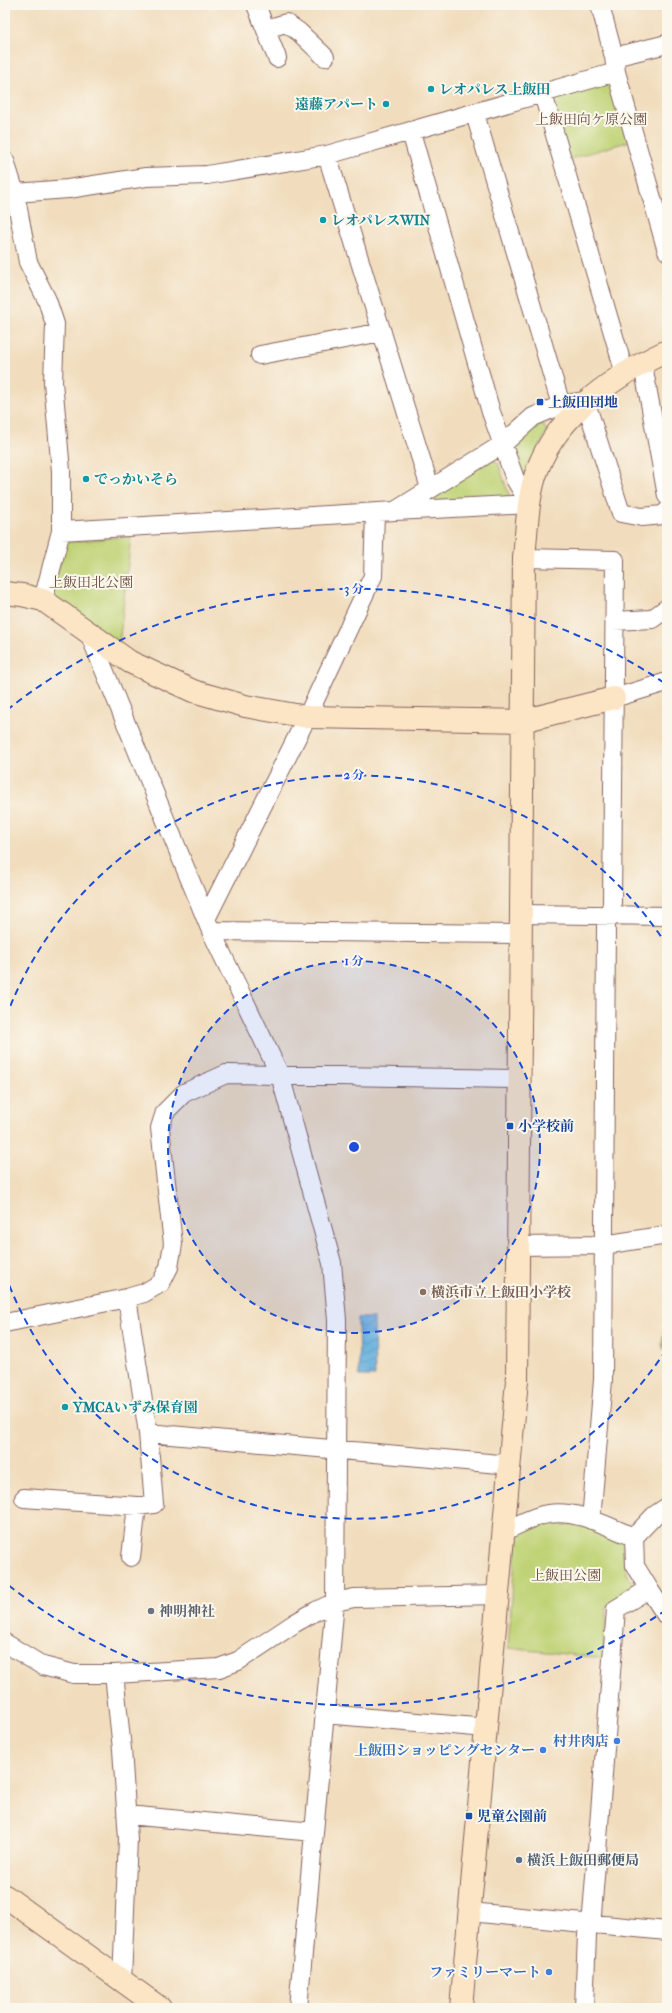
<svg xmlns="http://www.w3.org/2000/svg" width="672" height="2013" viewBox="0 0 672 2013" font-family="'IM FELL French Canon','Noto Serif JP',serif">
<defs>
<pattern id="forest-firs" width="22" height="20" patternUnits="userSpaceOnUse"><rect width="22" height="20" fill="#97b567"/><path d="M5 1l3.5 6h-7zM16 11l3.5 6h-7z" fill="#7d9355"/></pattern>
<pattern id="water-waves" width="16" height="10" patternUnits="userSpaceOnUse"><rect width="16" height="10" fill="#63afdc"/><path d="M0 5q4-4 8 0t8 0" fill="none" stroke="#548eb3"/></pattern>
</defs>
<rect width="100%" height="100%" fill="#fbf7ec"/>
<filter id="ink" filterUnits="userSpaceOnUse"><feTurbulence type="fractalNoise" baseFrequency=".025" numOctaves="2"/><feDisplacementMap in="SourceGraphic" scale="8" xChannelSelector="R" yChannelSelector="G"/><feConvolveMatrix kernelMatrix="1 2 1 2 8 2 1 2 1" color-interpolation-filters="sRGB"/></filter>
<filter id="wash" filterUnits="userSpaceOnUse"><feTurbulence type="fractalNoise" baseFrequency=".012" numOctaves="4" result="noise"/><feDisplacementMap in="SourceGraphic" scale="16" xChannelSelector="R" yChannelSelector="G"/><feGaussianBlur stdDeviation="0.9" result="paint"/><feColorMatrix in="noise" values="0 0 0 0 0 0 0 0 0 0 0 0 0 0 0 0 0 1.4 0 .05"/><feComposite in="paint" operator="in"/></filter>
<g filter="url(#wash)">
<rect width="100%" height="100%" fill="#f1ddbd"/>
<!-- green -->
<path fill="#bfd376" stroke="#847950" d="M609,80l8,5 13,56 -64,19 -17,-58 5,-7z
M535,424h8l4,7 -22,45 -4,-2 -9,-25 6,-13z
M493,459l5,4 12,35 -94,6z
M131,536l-12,109 -69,-47 16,-56z
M546,1521l35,3 45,16 1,33 8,17 -28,16 -4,52 -95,-10 8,-104 3,-15z"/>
<!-- forest -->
<path fill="url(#forest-firs)" stroke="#706a49" d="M667,1317v33l-4,-1 -1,-6z"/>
<!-- water -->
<path fill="url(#water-waves)" stroke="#566784" d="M358,1318h16l1,58h-16z"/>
</g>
<g filter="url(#ink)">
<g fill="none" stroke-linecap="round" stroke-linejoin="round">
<!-- street casing -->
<g stroke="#84625e" stroke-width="20">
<path id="street" d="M256,5l21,53
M600,5l14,52 2,15
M266,29l20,-6 13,9 26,25
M614,57l53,-13
M543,94l82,280
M475,114l86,291
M411,132l80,280 24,67 15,25
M327,155l103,333
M5,161l10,32 13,69 19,38 8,24 -2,58 8,89v60l-18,69
M15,193l53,-4 78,-12 61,-2 120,-20 289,-83 51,179
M260,355l122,-23
M643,365l24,131
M586,403l35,110 21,4 21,-2 4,-4
M395,511l135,-7
M61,531l334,-20 108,-67 30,-27 28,-12 28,-5
M524,558l91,2 -3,344 -6,21 -3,455 -12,140
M614,621l38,-2 15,-11
M89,633l122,298 69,144 52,188 5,57 -2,282 -37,406
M614,698l53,-16
M521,914l146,2
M206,919l101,-202 66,-141 2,-63
M211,931l310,3
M519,1246l85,-1 63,-10
M127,1298l21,135 363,32
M5,1323l122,-25 17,-5 17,-10 8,-16 4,-23 -13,-116 5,-16 19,-19 42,-19 294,5
M24,1498l113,8 17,-2 -6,-71
M505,1531c13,-6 28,-15 43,-17 29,-5 60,13 86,23
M131,1557l6,-51
M649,1589l18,28
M5,1643l38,23 31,8h40l105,-6 19,-7 57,-38 21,-12 19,-9 19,-4 145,-3
M114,1674l8,75 6,90 -6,141
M324,1714l163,14
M127,1815l187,17
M470,1912l197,19
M584,2008l3,-73 5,-21 24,-305 33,-20 -14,-23 -1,-29 21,-22 12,-8"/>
</g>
<!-- secondary casing -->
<g stroke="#84625e" stroke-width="24">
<path id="secondary" d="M5,593l17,2 21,5 87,62 63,29 52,15 62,11 215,4 92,-23
M5,1896l155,112
M461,2008l56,-628 7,-822c3,-29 3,-62 14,-90 21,-55 78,-93 129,-117"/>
</g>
<!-- street -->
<use href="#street" stroke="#fff" stroke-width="18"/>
<!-- secondary -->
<use href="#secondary" stroke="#fce5c4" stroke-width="22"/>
</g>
</g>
<!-- distance rings -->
<circle cx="354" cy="1147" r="186" fill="#1d4ed8" fill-opacity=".12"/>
<g fill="none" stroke="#1d4ed8" stroke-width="2" stroke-dasharray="7 5">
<circle cx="354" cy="1147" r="186"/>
<path d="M666 1350A372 372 0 0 1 6 1277M6 1017A372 372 0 0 1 666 944"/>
<path d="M666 1610A558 558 0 0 1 7 1584M7 710A558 558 0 0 1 666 684"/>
</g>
<!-- markers -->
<g fill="#0f9aa8" stroke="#fbf7ec" stroke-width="1.5">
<circle cx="431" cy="89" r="4"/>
<circle cx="386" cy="104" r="4"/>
<circle cx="323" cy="220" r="4"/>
<circle cx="86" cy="479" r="4"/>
<circle cx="65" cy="1407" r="4"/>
</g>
<g fill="#1a4fb4" stroke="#fbf7ec" stroke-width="1.5">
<rect x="536" y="398" width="8" height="8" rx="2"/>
<rect x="506" y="1122" width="8" height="8" rx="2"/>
<rect x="465" y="1812" width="8" height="8" rx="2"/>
</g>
<circle fill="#8d6e63" stroke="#fbf7ec" stroke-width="1.5" cx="423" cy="1292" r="4"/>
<circle fill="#6b7280" stroke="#fbf7ec" stroke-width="1.5" cx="151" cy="1611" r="4"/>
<g fill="#3f7fe0" stroke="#fbf7ec" stroke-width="1.5">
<circle cx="617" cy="1741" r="4"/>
<circle cx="543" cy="1750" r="4"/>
<circle cx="549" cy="1972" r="4"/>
</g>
<circle fill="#5c6f8a" stroke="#fbf7ec" stroke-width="1.5" cx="519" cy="1860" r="4"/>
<g text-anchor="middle" stroke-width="4" stroke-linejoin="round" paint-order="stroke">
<!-- culture labels -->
<g font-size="14" font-weight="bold" fill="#0d838f" stroke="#fbf7ec" text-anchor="start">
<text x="439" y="94">レオパレス上飯田</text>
<text x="378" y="109" text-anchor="end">遠藤アパート</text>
<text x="331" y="225">レオパレスWIN</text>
<text x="94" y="484">でっかいそら</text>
<text x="73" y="1412">YMCAいずみ保育園</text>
</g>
<!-- park labels -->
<g font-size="14" fill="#674c3e" stroke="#fbf7ec">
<text x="591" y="124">上飯田向ケ原公園</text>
<text x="91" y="587">上飯田北公園</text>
<text x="566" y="1580">上飯田公園</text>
</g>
<!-- transit labels -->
<g font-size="14" font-weight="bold" fill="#164399" stroke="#fbf7ec" text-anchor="start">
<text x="548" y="407">上飯田団地</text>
<text x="518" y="1131">小学校前</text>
<text x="477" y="1821">児童公園前</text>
</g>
<!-- education labels -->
<g font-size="14" font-weight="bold" fill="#785e54" stroke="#fbf7ec" text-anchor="start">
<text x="431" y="1297">横浜市立上飯田小学校</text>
</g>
<!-- worship labels -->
<g font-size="14" font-weight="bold" fill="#5b616d" stroke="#fbf7ec" text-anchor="start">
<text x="159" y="1616">神明神社</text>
</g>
<!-- shop labels -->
<g font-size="14" font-weight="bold" fill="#366cbe" stroke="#fbf7ec" text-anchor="end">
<text x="609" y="1746">村井肉店</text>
<text x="535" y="1755">上飯田ショッピングセンター</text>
<text x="541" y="1977">ファミリーマート</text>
</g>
<!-- service labels -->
<g font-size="14" font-weight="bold" fill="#4e5e75" stroke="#fbf7ec" text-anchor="start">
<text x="527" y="1865">横浜上飯田郵便局</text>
</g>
</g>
<circle cx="354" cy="1147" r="6" fill="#1d4ed8" stroke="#fbf7ec" stroke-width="2"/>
<g font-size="12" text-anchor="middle" font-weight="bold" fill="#1d4ed8" stroke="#fbf7ec" stroke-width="4" stroke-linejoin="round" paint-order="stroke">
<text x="354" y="593">3 分</text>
<text x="354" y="779">2 分</text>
<text x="354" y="965">1 分</text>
</g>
<!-- margin -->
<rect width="672" height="2013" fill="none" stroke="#fbf7ec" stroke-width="20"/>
</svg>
